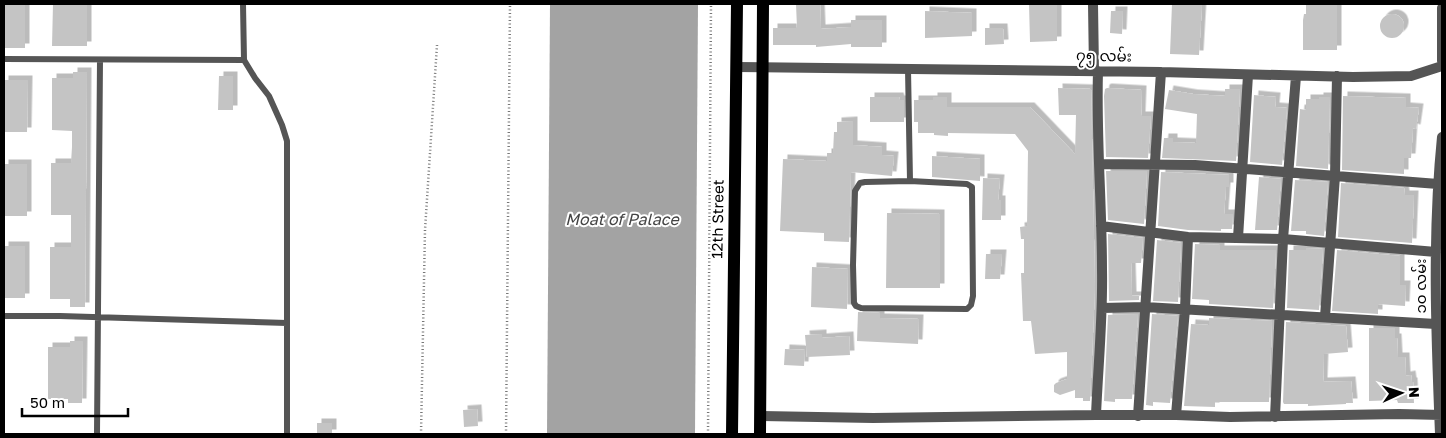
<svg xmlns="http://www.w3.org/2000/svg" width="1446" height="438" viewBox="0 0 1446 438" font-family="'Golos Text','Noto Sans Myanmar',sans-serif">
<defs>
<filter id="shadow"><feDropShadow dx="4.5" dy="-4.5" stdDeviation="0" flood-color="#0004"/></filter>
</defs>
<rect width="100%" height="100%" fill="#fff"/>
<!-- water -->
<path fill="#a3a3a3" d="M550,4h148l-3,430h-148z"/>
<!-- building -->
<path fill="#c4c4c4" filter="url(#shadow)" d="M4,4h21v44h-21z
M53,4h34v42h-35z
M796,4h24l1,25 30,-2v-7h31v27h-31v-3l-35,3v-2h-43v-17h24z
M1029,4h28v37l-27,1z
M1172,4h30l-3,51 -29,-1z
M1306,4h31v46h-34v-30l1,-6h2z
M925,11l47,2v23l-47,2z
M1111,11h12l-1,23 -12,-1z
M1380 26a12 12 0 1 1 24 0a12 12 0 1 1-24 0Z
M985,28h18l1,16 -19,1z
M73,72h14l-2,235h-15v-8h-20v-52h21v-32h-20v-52h20l1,-16v-16l-20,-1v-52h21z
M219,76h14v34h-15z
M4,80h24l-1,52h-23z
M1058,88l33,1 4,199 -5,113h-7v-3h-8v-8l-15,5 -6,-3v-7l2,-2 11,-4v-27l-32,2 -4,-33h-8l-2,-48h3v-34h-3l-1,-12 7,-1 1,-75 -13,-17 -67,-1v3l-14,-1v-2h-16v-11h-4v-22h19v-3h14v10h83l45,47 1,-39h-17z
M1107,88l35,2 -1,26h10l-3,42 -42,-1 -2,-61 1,-7z
M1225,89h15l-4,72 -74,-3 2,-20h9v4l23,1 1,-29 -32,-5 4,-19 24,4 32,2z
M1254,95l22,2 -1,10 12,1 -5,57 -32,-3z
M1343,96l63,2v9l13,1 -3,21 -3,-1 -2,30h-7v16l-62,-4z
M870,97h29l1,3h4v22h-34z
M1319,97h11l-2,72 -32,-3 4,-57 6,1v-11h13z
M853,121v24l29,2v8l12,1 -2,20 -41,-4 -2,70 -25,-1v-8l-44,-2 3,-72 44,2v-8h6l1,-21h3v-10z
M932,156l48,3v22l-48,-4z
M4,164h23v52h-23z
M1106,171h41l-3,53 -36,-4z
M1161,172l68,3v12h-3l-2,27h9l-1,15h-11v2l-33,-1 -30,-4z
M1259,177l22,2 -4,51h-22z
M983,178l17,1 -2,21h3v20h-19z
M1295,180l33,2 -4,54 -18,-2v-3h-15z
M1341,183l63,5 1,7h9l-2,48 -74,-6z
M887,213l53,1v74h-54z
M1108,234l35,4 -2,25h-10l1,33h7v4l-30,1z
M1157,240l24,3 -3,59 -25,-1z
M1195,244l25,1v5h56l-3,58 -64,-4v-4l-17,-1z
M4,246h21v52h-21z
M1306,248l17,1 -4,61 -32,-2 2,-58h17z
M1337,250l63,6v29h6l-1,21 -27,-2v10l-46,-3z
M986,254h16l-2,25h-15z
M812,267l36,2 -1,40 -36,-2z
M858,312l22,1v5l39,1 -1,25 -61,-3z
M1138,314l-6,85h-17v3l-11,-1 4,-86z
M1152,314l26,2 -8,87 -17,-1v4l-7,-1z
M1209,318l63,3 -3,81h-54v5l-31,-1 7,-82 18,1z
M1286,322l60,4 2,26 -24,2 -1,28 28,-1 2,22h-7v1l-38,2v-2h-24l-1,-2z
M1369,328h26v10h2l1,19h7l1,19 5,-1 1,7h1l1,21h-16l-1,-3 -28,1z
M822,334v4l27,-2 1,19 -43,2 -2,-22z
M70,341h13l-1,62h-14v-4h-20v-52h22z
M785,349l20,1 -1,16 -20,-1z
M477,409l1,17 -14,1 -1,-17z
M317,423h15v11h-15z"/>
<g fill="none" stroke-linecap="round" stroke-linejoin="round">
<!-- path -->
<path stroke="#777" stroke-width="2.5" stroke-dasharray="1 2.5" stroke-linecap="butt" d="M421,434l4,-204 12,-185
M506,434l4,-430
M708,434l3,-430"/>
<!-- lane -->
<path stroke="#555" stroke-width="6" d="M243,4l1,56 11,18 14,18 13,29 5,16v293
M4,59l240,1
M908,69l2,112
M910,181l57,3 5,3 1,109 -2,9 -4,4 -106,-1 -5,-2 -2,-3 -1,-38 2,-74 5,-8 5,-1z
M4,316h56l227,7
M97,434l3,-374"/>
<!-- street -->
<path stroke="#555" stroke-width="10" d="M1093,4l1,67
M1442,8v53
M736,67l425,5 192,5 58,-1 31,-10
M1099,164l96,1 243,19
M1101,226l87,11 95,2 153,13
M1238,238l10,-163
M1102,308l43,-1 291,17
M1325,317l10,-141 2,-100
M1096,415c2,-48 7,-97 6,-145 0,-66 -6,-132 -4,-199
M1176,415l9,-106 3,-72
M760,416l113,2 223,-3h80l54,2 169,-3 43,1
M1138,416l23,-344
M1275,417l8,-178 13,-163
M1440,434c-4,-99 -8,-198 2,-297"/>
<!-- primary -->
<path stroke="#000" stroke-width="12" d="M732,434l5,-430
M760,434l3,-430"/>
</g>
<g text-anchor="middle" stroke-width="4" stroke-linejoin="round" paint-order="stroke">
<!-- street labels -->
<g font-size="15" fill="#000" stroke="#fff">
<text transform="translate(1104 56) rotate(1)" y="5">၇၅ လမ်း</text>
<text transform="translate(718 219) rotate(-89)" y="5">12th Street</text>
<text transform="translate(1421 286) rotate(-90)" y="5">၁၀ လမ်း</text>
</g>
<!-- water labels -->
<g font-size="16" font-style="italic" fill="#444" stroke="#fff">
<text x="622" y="225">Moat of Palace</text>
</g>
</g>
<!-- border -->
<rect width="1446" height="438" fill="none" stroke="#000000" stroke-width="10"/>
<!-- north arrow -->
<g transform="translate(1401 393) rotate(87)" stroke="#ffffff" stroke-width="4" paint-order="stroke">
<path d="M0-4L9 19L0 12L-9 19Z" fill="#000000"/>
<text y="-8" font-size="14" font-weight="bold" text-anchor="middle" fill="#000000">N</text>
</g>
<!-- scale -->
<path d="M22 408v8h106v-8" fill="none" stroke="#000000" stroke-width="2.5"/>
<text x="30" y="408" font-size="15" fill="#000000" stroke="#ffffff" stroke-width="4" paint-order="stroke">50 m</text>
</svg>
